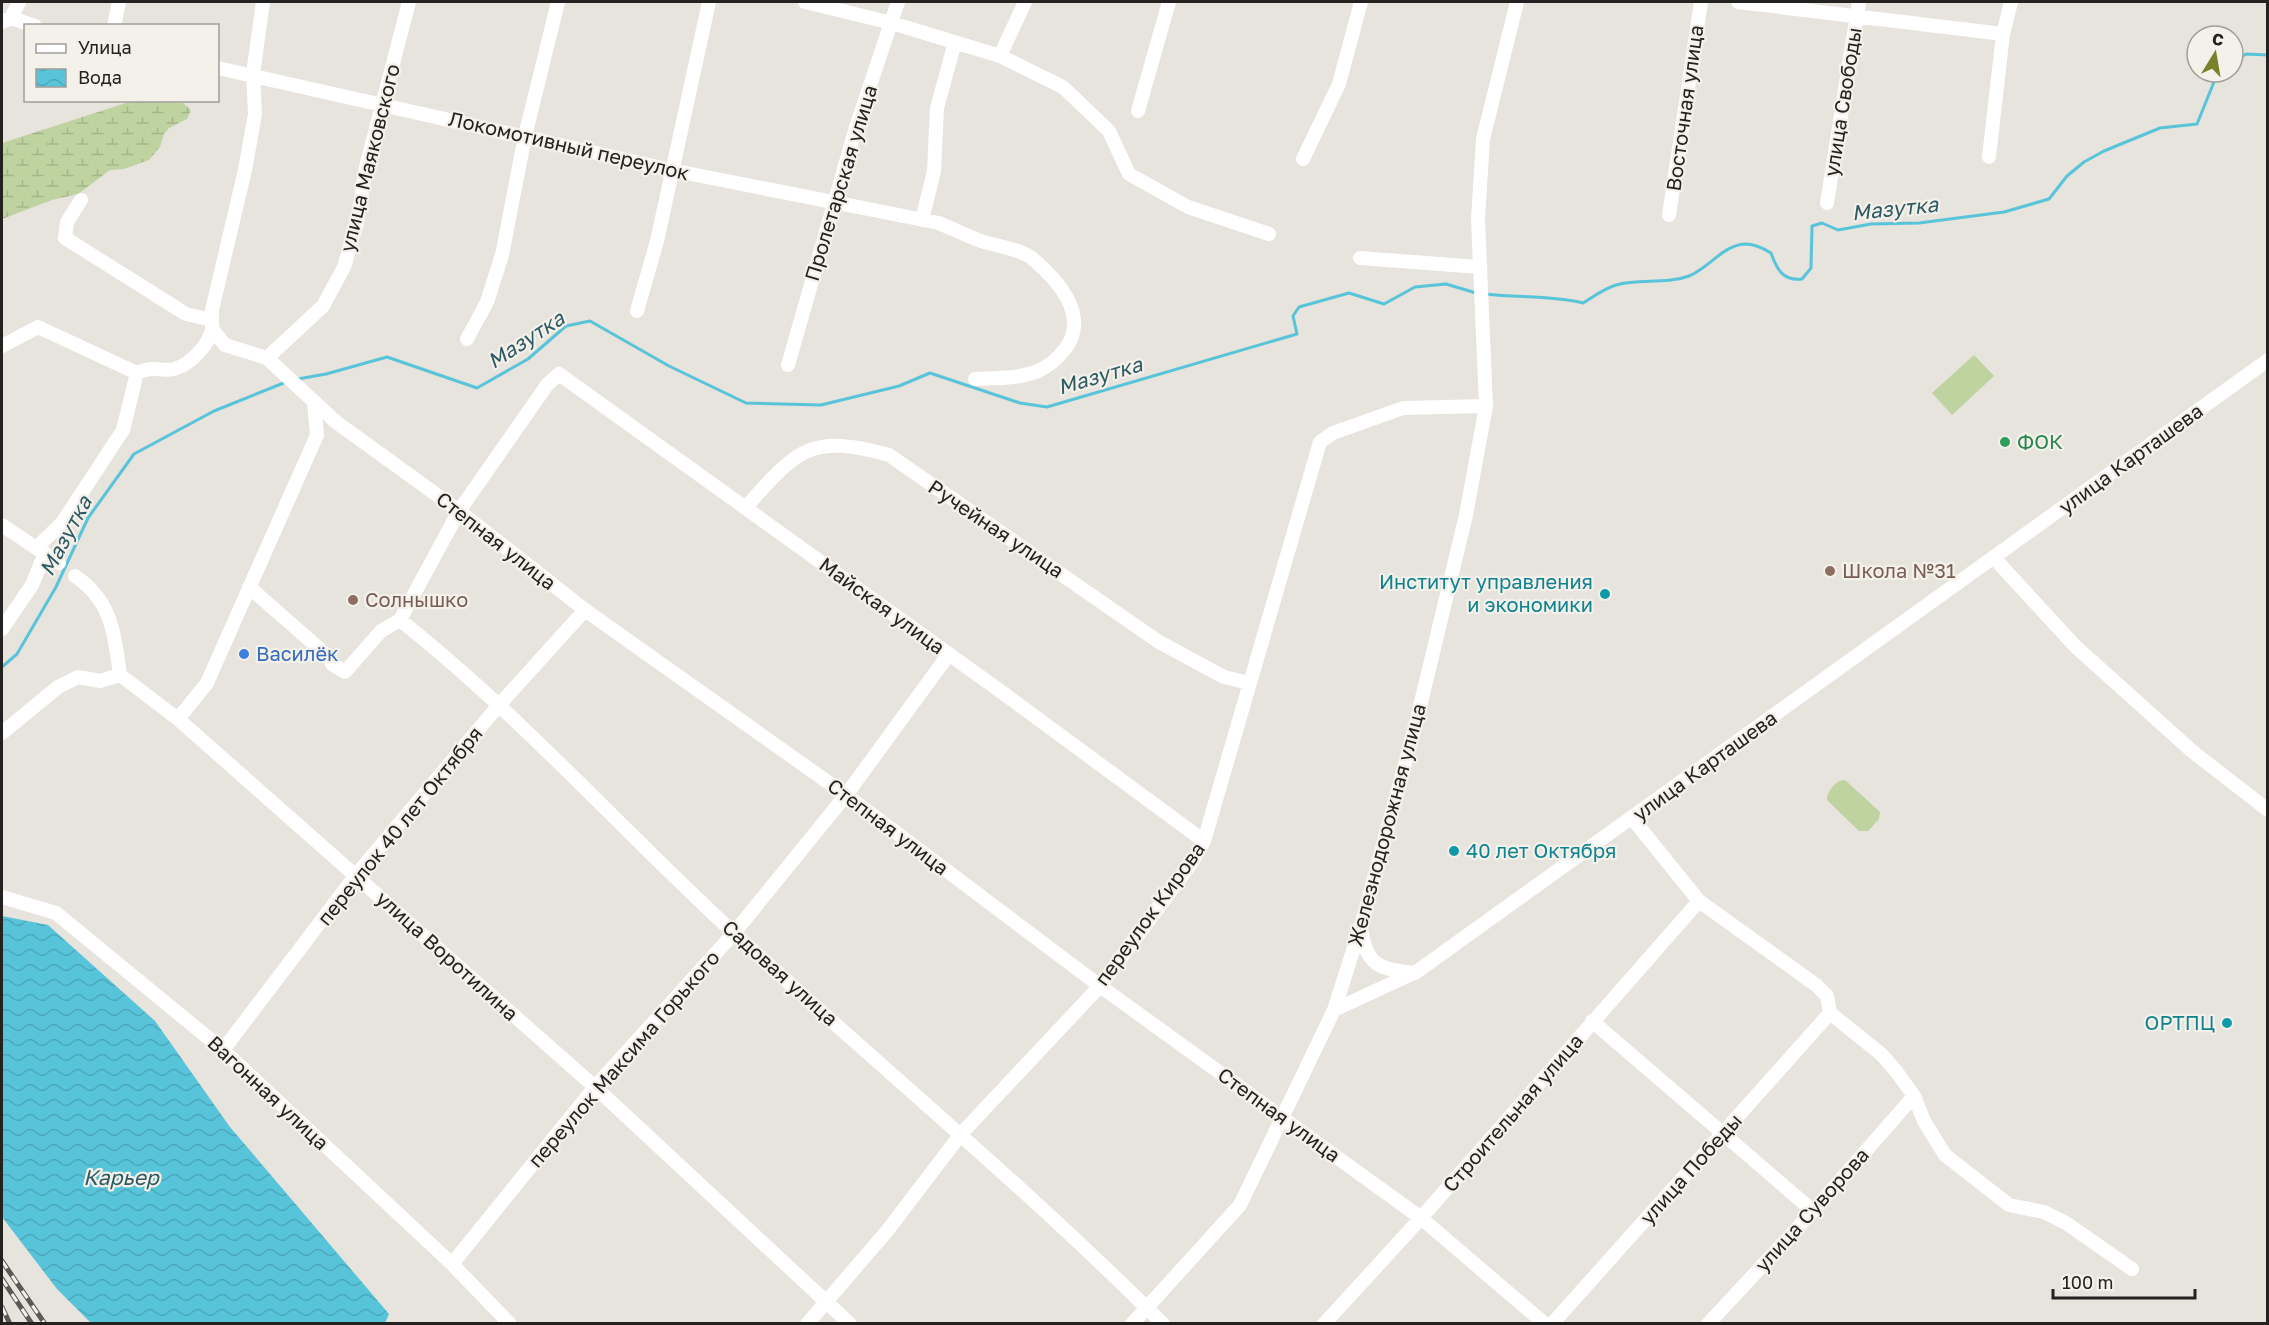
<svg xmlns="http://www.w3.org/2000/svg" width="2269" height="1325" viewBox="0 0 2269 1325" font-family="'Golos Text',sans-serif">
<defs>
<pattern id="wetland-marsh" width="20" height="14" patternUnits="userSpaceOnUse" patternTransform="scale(1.5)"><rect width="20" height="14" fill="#bfd3a1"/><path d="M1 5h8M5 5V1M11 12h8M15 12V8" fill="none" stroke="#a4b58a"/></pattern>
<pattern id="water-waves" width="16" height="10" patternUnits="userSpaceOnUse" patternTransform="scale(1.5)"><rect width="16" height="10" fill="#58c4d9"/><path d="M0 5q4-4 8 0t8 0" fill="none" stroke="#4ca8ba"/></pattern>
</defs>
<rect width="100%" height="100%" fill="#e7e3dd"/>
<!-- wetland -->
<path fill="url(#wetland-marsh)" d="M129,102l54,1 8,7 -4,9 -18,9 -5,6 -4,13 -11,13 -25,9 -14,1 -32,24 -26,6 -50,19v-76z"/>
<!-- pitch -->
<path fill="#bfd3a1" d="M1974,355l20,21 -42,39 -20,-22z
M1845,780l35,32 -1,7 -11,12h-9l-32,-31c0,-9 9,-20 18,-20z"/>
<!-- water -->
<path fill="url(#water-waves)" d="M2,916l46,9 107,96 75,106 159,187 -4,9h-294l-34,-34 -55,-72z"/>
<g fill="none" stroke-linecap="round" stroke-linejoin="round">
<!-- stream -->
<path stroke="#58c4d9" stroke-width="3" d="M2233,62l13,-8 22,1
M1486,294c32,4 65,1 97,9 10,-6 22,-15 33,-18 24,-7 49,0 73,-9 20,-8 34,-31 56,-32 10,0 18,4 26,9 6,17 12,28 31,26l9,-11 1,-42 10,-3 16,7 33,-6 48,-1 85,-11 45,-13 18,-23 17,-14 20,-11 56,-23 37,-4 21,-52
M298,379l28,-5 61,-17 90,31 51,-29 38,-33 24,-5 79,45 77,37 75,2 78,-19 31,-13 90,30 27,4 250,-73 -4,-18 6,-9 50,-14 35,11 31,-17 31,-3 30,9
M2,667l15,-13 39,-67 32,-69 46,-64 80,-43 72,-29"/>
<!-- minor -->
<path stroke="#fff" stroke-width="14" d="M263,2l-10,72 2,40 -10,56 -33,140v19l13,16 42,13 69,64 123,89 126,99 261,185 254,191 321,232 124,106
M805,2l87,21 108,33 63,31 46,44 20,43 59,33 81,27
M1738,2l265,32
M11,18l8,-16
M2,22l9,-4 24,8
M114,26l5,-24
M1000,56l25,-54
M218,68l453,102 268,53c14,6 28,13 42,18 15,5 40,8 52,18 25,21 56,56 33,89 -8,10 -16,18 -28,23 -20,8 -42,7 -63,8
M1138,111l31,-109
M1989,157l14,-123 8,-32
M1303,159l36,-75 22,-82
M81,200l-14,22 -2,16 121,76 26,6
M1827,203l32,-201
M1669,215l32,-213
M922,220l12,-49 3,-63 18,-66
M1360,258l119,9
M637,311l20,-70 52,-239
M467,339l20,-37 15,-47 23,-119 33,-134
M2,346l36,-19 99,46
M267,358l56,-52 21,-39 13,-44 9,-56 43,-165
M788,365l68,-238 42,-125
M746,507c51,-57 64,-74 143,-52l270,187 65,35 25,6
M2,525l34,23
M1995,559l80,87 118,106 75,58
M59,563l-23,-15 26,-25 61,-93 14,-57c17,-8 22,-1 37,-4 16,-4 35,-24 38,-40
M75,576c37,25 39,57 45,99l58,44 417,368 255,237
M249,587l81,71 2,6 13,8 36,-41 19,-11 59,-109 88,-126 12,-11 444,319 201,148
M400,620c120,95 222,210 335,314 142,130 291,253 428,390
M2,629l30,-44 13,-32
M178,719l29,-36 110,-248 -3,-32
M2,733l56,-46 20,-10 22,4 20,-6
M1632,818l67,83 117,84 11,11 3,17 51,41 15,17 18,25 10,25 21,34 64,50 35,7 22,11 66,46
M2,897l54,16 167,137 229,214 58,60
M1361,928c5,38 18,41 54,45l853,-613
M1334,1010l80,-37
M1592,1021l221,190
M223,1050l133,-175 143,-170 86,-95
M452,1264l143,-177 139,-154 112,-138 103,-141
M807,1324l80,-93 74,-97 139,-148 90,-121 14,-24 116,-399 13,-9 70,-25 83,-2
M1132,1324l108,-119 94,-195 27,-84 56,-207 49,-204 20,-109 -8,-187 5,-80 34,-137
M1324,1324l97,-106 278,-317
M1552,1324l278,-311
M1708,1324l105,-113 101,-115"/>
<!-- rail casing -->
<g stroke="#5b5956" stroke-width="5">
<path id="rail" d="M2,1261l43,63
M2,1279l30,45
M2,1307l8,17"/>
</g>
<!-- rail -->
<use href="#rail" stroke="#f4f0ea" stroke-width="3" stroke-dasharray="9" stroke-linecap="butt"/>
</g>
<!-- markers -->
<circle fill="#2e9e5b" stroke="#f4f0ea" stroke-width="2" cx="2005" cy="442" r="6"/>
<g fill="#8d6e63" stroke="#f4f0ea" stroke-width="2">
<circle cx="1830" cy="571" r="6"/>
<circle cx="353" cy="600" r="6"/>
</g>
<g fill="#0f9aa8" stroke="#f4f0ea" stroke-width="2">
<circle cx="1605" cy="594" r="6"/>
<circle cx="1454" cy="851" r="6"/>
<circle cx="2227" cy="1023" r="6"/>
</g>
<circle fill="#3f7fe0" stroke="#f4f0ea" stroke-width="2" cx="244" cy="654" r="6"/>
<g text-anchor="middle" stroke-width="4.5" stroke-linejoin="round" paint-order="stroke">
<!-- street labels -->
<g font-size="20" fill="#232220" stroke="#f4f0ea">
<text transform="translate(1843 102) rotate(-81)" y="7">улица Свободы</text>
<text transform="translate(1685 108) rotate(-82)" y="7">Восточная улица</text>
<text transform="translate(569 146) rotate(13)" y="7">Локомотивный переулок</text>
<text transform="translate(370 158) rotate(-76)" y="7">улица Маяковского</text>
<text transform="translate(841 183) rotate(-73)" y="7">Пролетарская улица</text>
<text transform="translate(2131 459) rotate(-36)" y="7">улица Карташева</text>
<text transform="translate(996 529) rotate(34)" y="7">Ручейная улица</text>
<text transform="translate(496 541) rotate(38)" y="7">Степная улица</text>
<text transform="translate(882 606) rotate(36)" y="7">Майская улица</text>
<text transform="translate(1705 766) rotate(-36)" y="7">улица Карташева</text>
<text transform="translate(1387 825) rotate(-75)" y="7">Железнодорожная улица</text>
<text transform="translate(400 826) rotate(-51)" y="7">переулок 40 лет Октября</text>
<text transform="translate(888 827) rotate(37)" y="7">Степная улица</text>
<text transform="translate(1150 914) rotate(-54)" y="7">переулок Кирова</text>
<text transform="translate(447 956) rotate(42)" y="7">улица Воротилина</text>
<text transform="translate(780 973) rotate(42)" y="7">Садовая улица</text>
<text transform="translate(624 1059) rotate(-49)" y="7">переулок Максима Горького</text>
<text transform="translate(268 1093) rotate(43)" y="7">Вагонная улица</text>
<text transform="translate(1513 1113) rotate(-49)" y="7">Строительная улица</text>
<text transform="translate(1279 1115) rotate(36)" y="7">Степная улица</text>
<text transform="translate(1691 1169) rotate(-48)" y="7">улица Победы</text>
<text transform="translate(1812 1210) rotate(-48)" y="7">улица Суворова</text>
</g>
<!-- leisure labels -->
<g font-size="20" fill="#27864d" stroke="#f4f0ea" text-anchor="start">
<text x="2017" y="449">ФОК</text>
</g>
<!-- education labels -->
<g font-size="20" fill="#785e54" stroke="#f4f0ea" text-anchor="start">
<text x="1842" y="578">Школа №31</text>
<text x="365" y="607">Солнышко</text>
</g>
<!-- culture labels -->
<g font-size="20" fill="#0d838f" stroke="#f4f0ea" text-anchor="end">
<text x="1593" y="589">Институт управления<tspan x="1593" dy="23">и экономики</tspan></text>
<text x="1466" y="858" text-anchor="start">40 лет Октября</text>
<text x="2215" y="1030">ОРТПЦ</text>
</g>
<!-- shop labels -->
<g font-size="20" fill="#366cbe" stroke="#f4f0ea" text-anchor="start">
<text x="256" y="661">Василёк</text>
</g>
<!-- water labels -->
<g font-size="21" font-style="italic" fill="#2c5b64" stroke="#f4f0ea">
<text transform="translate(1895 209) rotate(-6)" y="7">Мазутка</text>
<text transform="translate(526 340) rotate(-33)" y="7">Мазутка</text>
<text transform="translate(1100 376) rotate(-16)" y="7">Мазутка</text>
<text transform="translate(66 536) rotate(-62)" y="7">Мазутка</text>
<text x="121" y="1185">Карьер</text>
</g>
</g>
<!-- border -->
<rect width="2269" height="1325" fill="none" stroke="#232220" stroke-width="6"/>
<!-- legend -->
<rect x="24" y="24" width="195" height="78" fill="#f4f0ea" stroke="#a09e99" stroke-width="1.5"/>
<rect x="36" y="44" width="30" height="9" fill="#ffffff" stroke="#a09e99" stroke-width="1.5"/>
<text x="78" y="54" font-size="18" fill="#232220">Улица</text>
<rect x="36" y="69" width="30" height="18" fill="url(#water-waves)" stroke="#a09e99" stroke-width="1.5"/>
<text x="78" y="84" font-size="18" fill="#232220">Вода</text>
<!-- north arrow -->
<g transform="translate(2215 54) rotate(11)"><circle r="28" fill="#f4f0ea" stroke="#a09e99" stroke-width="1.5"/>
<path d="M0-4.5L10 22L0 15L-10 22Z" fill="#7b802a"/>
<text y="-9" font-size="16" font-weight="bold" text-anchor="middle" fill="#232220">С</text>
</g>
<!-- scale -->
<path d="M2053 1289v9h142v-9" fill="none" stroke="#232220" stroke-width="3"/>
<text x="2062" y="1289" font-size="18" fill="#232220" stroke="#f4f0ea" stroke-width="4.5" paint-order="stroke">100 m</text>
</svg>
